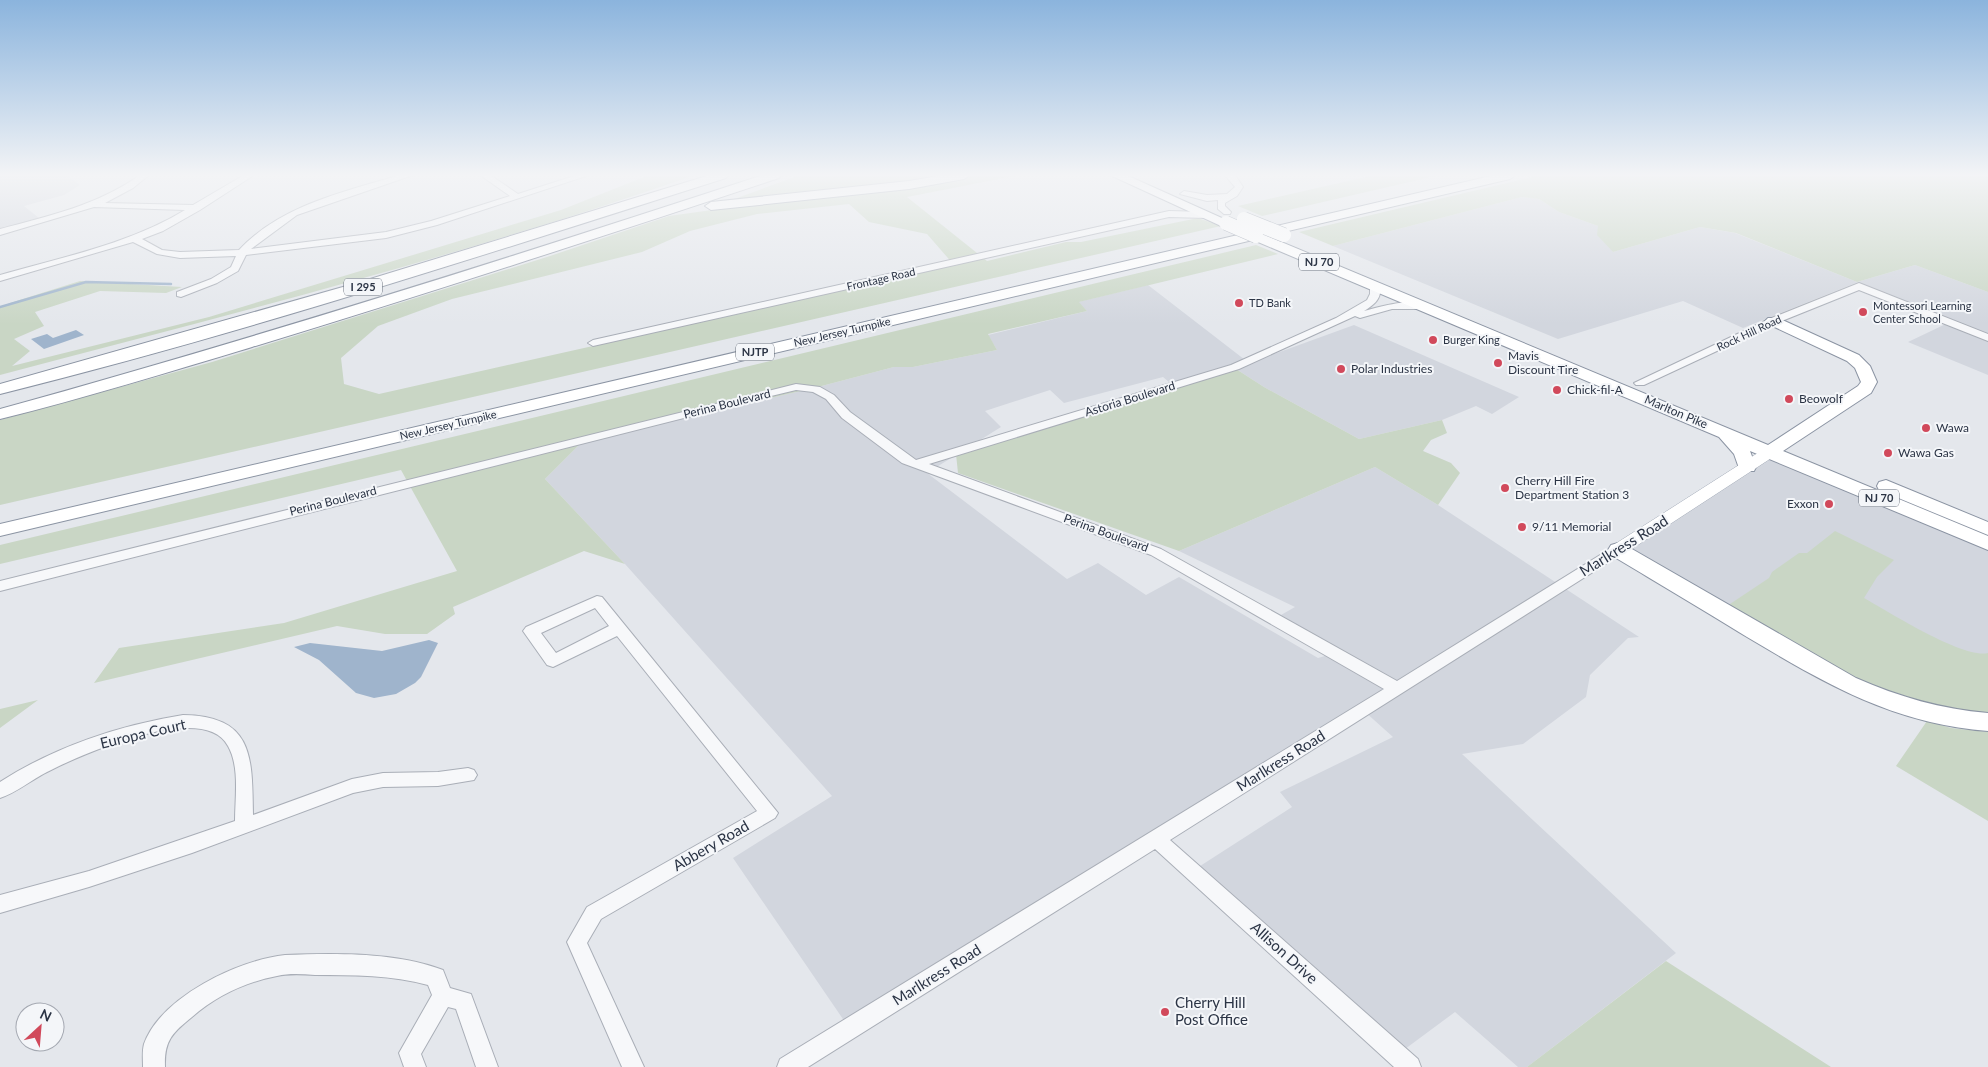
<svg xmlns="http://www.w3.org/2000/svg" width="1988" height="1067" viewBox="0 0 1988 1067" font-family="Lato,sans-serif">
<rect width="100%" height="100%" fill="#e4e7ec"/>
<!-- built -->
<path fill="#d2d6de" d="M0,175h66l14,10 -16,10 -40,11 15,12 -39,11z
M1522,197l17,2 20,13 39,14 15,26 87,-25 35,6 122,49 58,-17 73,27v83l-80,-33 42,-20 -92,-40 -115,46 -60,-27 -125,38 -225,-93z
M1148,285l101,78 105,-38 165,72 -27,17 -16,-8 -34,14 -83,19 -95,-52 -28,-18 -61,18 -12,-10 -99,26 -14,-13 -65,21 16,16 -74,46 140,106 31,-16 48,32 33,-18 139,81 24,-7 -61,-36 14,-8 -116,-56 196,-84 63,38 201,132 -11,1 -38,37 -4,22 -63,47 -61,10 214,199 -149,114h-9l-63,-55 -54,40 -204,-184 95,-61 -12,-15 113,-55 -29,-26 -517,314 -114,-167 99,-62 -207,-232 -80,-85 37,-37 232,-54 80,-21h19l84,-17 -9,-15 99,-24 -9,-9z
M1770,452l218,92v178l-57,-7 -313,-165z"/>
<!-- green -->
<path fill="#c9d6c5" fill-rule="evenodd" d="M649,175h46c-229,80 -459,138 -695,200v-67l10,-5 70,-22 102,6 -16,6 -66,-2 -65,21 9,14 -30,13 16,12 -18,15 197,-49 352,-107z
M800,175h219l-112,22 80,64 79,-19h15l117,-24 23,8 -1221,279v-85l212,-58 338,-106 119,-40 50,-7 18,-11zM849,204l20,18 58,12 27,31 -575,129 -35,-10 -3,-26 37,-32 74,-27 190,-47 48,-21 67,-17z
M1374,175h66l-178,41 -24,-10z
M1541,175h447v117l-73,-27 -58,17 -121,-49 -36,-6 -87,25 -16,-17 1,-9 -39,-14 -20,-13 -17,-2 -189,49 -34,-14z
M1256,245l22,9 -199,48 8,9 -99,23 9,16 -84,17h-19l-80,21 -232,54 -37,37 80,85 -41,-13 -131,56 2,7 -28,20h-42l-48,-8 -243,57 25,-35 165,-25 173,-52 -56,-101 -401,94v-19z
M1236,369l28,18 95,52 83,-19 5,13 -16,7 -8,11 28,12 9,10 -22,32 -63,-38 -196,84 -221,-78 -2,-19z
M1835,531l59,29 -17,17 -13,21c25,14 99,61 124,55v60l-47,-4 -78,-26 -136,-77 42,-28 3,-6 27,-19h8z
M38,700l-38,28v-19z
M1927,721l24,7 37,4v89l-92,-55z
M1666,961l165,106h-304z"/>
<!-- water -->
<path fill="#9fb4cc" d="M76,330l8,5 -40,14 -13,-10 16,-5 6,4z
M429,640l9,3 -17,34 -6,6 -19,11 -22,4 -18,-5 -37,-33 -25,-13 16,-4 72,8z"/>
<g fill="none" stroke-linecap="round" stroke-linejoin="round">
<!-- stream -->
<path stroke="#9fb4cc" stroke-width="2.5" d="M0,307l86,-25 85,2"/>
<!-- minor casing -->
<g stroke="#a9aeb7" stroke-width="2">
<path id="minor" d="M140,175h9l-16,13 -28,15 88,2 51,-30h10l-54,35 -37,21 -21,8 20,11 18,2 59,-2c42,-45 105,-58 161,-75h13l-116,40 -46,34 135,-17 45,-11 79,-25 -30,-21h10l28,19 59,-19h12l-152,50 -51,13 -140,17 -8,16 -21,12 -36,14 -4,-1v-4l34,-13 20,-12 5,-11 -56,2 -23,-4 -24,-12 -133,39v-6c63,-18 129,-31 185,-65l-91,-3 -94,28v-6c49,-13 98,-24 140,-54z
M1225,175h10l8,12 -6,9 -12,7v3l6,6 -1,2h-6l-6,-5v-9l-11,1 -27,-7 4,-3 23,4 20,-1 8,-7z
M1169,211l38,1 4,3 -4,3 -38,-1 -576,129 -5,-3 5,-3z
M1375,283l5,3c2,13 -6,19 -16,25 14,-4 52,-15 64,-5l-5,3h-31l-32,9 -5,-2 -116,53 -310,95 232,85 236,132 216,-134h10l2,3 -2,3 -453,287 248,219 3,8h-27l-239,-218 -347,218h-31l3,-8 604,-370 -233,-134 -249,-92 -60,-45 -16,-19 -13,-7 -17,-2 -29,7 -767,194v-10l796,-197 24,3 14,8 16,17 66,48 315,-95 105,-47 31,-18 3,-6v-8z
M1859,283l129,51v7l-129,-51 -82,33 -133,62h-8l-2,-2 135,-64z
M597,596l5,1 176,216 -3,5 -174,101 -14,24 57,124h-22l-55,-125 20,-35 170,-96 -140,-175 -64,31 -6,-2 -24,-34 3,-4zM595,608l14,18 -53,27 -15,-20z
M183,715c71,1 69,42 70,100l99,-36 31,-6 55,-1 30,-4 6,2 3,5 -3,5 -36,6 -55,1 -30,6 -161,60 -103,34 -89,26v-18l89,-24 146,-50c0,-23 5,-54 -7,-75 -24,-46 -148,9 -181,26 -16,8 -31,21 -47,26v-16c54,-35 120,-57 183,-67z
M285,955c50,-2 111,-3 158,15l7,18 21,6 27,73h-22l-20,-58 -8,-2 -27,47 5,13h-22l-5,-14 33,-58 -4,-10c-36,-10 -75,-10 -113,-10 -13,-1 -26,-2 -38,1 -31,6 -61,20 -85,41 -20,16 -28,24 -27,50h-22c0,-8 -1,-15 1,-23 17,-47 94,-84 141,-89z"/>
</g>
<!-- major casing -->
<g stroke="#a3abb8" stroke-width="1">
<path id="major" d="M1770,447l8,5 -2,3 -152,99h-12l-3,-4 3,-4 152,-97z"/>
</g>
<!-- highway casing -->
<g stroke="#8b94a3" stroke-width="2">
<path id="highway" d="M710,175h18l-2,3c-240,76 -481,155 -726,216v-10l357,-101z
M763,175h18l-2,3c-175,58 -350,115 -527,169 -83,25 -167,51 -252,72v-10c257,-71 510,-151 763,-234z
M944,175h26l-6,4 -55,10 -198,21 -6,-4 6,-4 198,-21z
M1110,175h16l107,48 -2,3h-10z
M1495,175h21l-6,4 -243,57 501,209 90,-59 3,-4 -6,-14 -8,-7 -79,-37 -3,-3 3,-3h10l81,37 11,11 7,16 -6,11 -88,58 205,85v14l-238,-99 6,16 -2,4h-14l-6,-17 -15,-17 -461,-195 -1,-3 -1257,297v-12z
M1886,480l102,42v13l-109,-45 -2,-4 2,-4z
M1618,543l7,2 231,133c43,19 85,31 132,35v18c-94,-7 -162,-47 -241,-94 -45,-28 -91,-55 -136,-82l-3,-5 3,-5z"/>
</g>
<!-- minor -->
<use href="#minor" fill="#f7f8fa" fill-rule="evenodd"/>
<!-- major -->
<use href="#major" fill="#fff" fill-rule="evenodd"/>
<!-- highway -->
<use href="#highway" fill="#fff" fill-rule="evenodd"/>
<!-- highway-bridge casing -->
<g stroke="#8b94a3" stroke-width="15" stroke-linecap="butt">
<path id="highway-bridge" d="M1244,219l40,16
M1226,223l30,13"/>
</g>
<!-- highway-bridge -->
<use href="#highway-bridge" stroke="#fff" stroke-width="14"/>
</g>
<!-- sky -->
<linearGradient id="sky" x2="0" y2="1"><stop stop-color="#8bb4dd"/><stop offset="0.54" stop-color="#f3f4f6"/><stop offset="1" stop-color="#f3f4f6" stop-opacity="0"/></linearGradient>
<rect width="1988" height="324" fill="url(#sky)"/>
<!-- markers -->
<g fill="#d1495b" stroke="#f4f6f9" stroke-width="2">
<circle cx="1239" cy="303" r="5"/>
<circle cx="1863" cy="312" r="5"/>
<circle cx="1433" cy="340" r="5"/>
<circle cx="1498" cy="363" r="5"/>
<circle cx="1341" cy="369" r="5"/>
<circle cx="1557" cy="390" r="5"/>
<circle cx="1789" cy="399" r="5"/>
<circle cx="1926" cy="428" r="5"/>
<circle cx="1888" cy="453" r="5"/>
<circle cx="1505" cy="488" r="5"/>
<circle cx="1829" cy="504" r="5"/>
<circle cx="1522" cy="527" r="5"/>
<circle cx="1165" cy="1012" r="5"/>
</g>
<g text-anchor="middle" stroke-width="4" stroke-linejoin="round" paint-order="stroke">
<!-- shield labels -->
<g fill="#f4f6f9" stroke="#676e7b" stroke-width="1">
<rect x="1299" y="253.5" width="40" height="17" rx="4"/>
<rect x="344" y="278.5" width="38" height="17" rx="4"/>
<rect x="736" y="343.5" width="38" height="17" rx="4"/>
<rect x="1859" y="489.5" width="40" height="17" rx="4"/>
</g>
<g font-size="11" font-weight="bold" fill="#2b3445">
<text x="1319" y="266">NJ 70</text>
<text x="363" y="291">I 295</text>
<text x="755" y="356">NJTP</text>
<text x="1879" y="502">NJ 70</text>
</g>
<!-- far-street labels -->
<g font-size="11" fill="#2b3445" stroke="#f4f6f9">
<text transform="translate(881 279) rotate(-13)" y="4">Frontage Road</text>
<text transform="translate(842 332) rotate(-13)" y="4">New Jersey Turnpike</text>
<text transform="translate(1749 333) rotate(-25)" y="4">Rock Hill Road</text>
<text transform="translate(448 425) rotate(-13)" y="4">New Jersey Turnpike</text>
</g>
<!-- far-poi labels -->
<g font-size="11" fill="#2b3445" stroke="#f4f6f9" text-anchor="start">
<text x="1249" y="307">TD Bank</text>
<text x="1873" y="310">Montessori Learning<tspan x="1873" dy="13">Center School</tspan></text>
<text x="1443" y="344">Burger King</text>
</g>
<!-- poi labels -->
<g font-size="12" fill="#2b3445" stroke="#f4f6f9" text-anchor="start">
<text x="1508" y="360">Mavis<tspan x="1508" dy="14">Discount Tire</tspan></text>
<text x="1351" y="373">Polar Industries</text>
<text x="1567" y="394">Chick-fil-A</text>
<text x="1799" y="403">Beowolf</text>
<text x="1936" y="432">Wawa</text>
<text x="1898" y="457">Wawa Gas</text>
<text x="1515" y="485">Cherry Hill Fire<tspan x="1515" dy="14">Department Station 3</tspan></text>
<text x="1819" y="508" text-anchor="end">Exxon</text>
<text x="1532" y="531">9/11 Memorial</text>
</g>
<!-- street labels -->
<g font-size="12" fill="#2b3445" stroke="#f4f6f9">
<text transform="translate(1130 399) rotate(-17)" y="4">Astoria Boulevard</text>
<text transform="translate(727 404) rotate(-14)" y="4">Perina Boulevard</text>
<text transform="translate(1676 412) rotate(23)" y="4">Marlton Pike</text>
<text transform="translate(333 501) rotate(-14)" y="4">Perina Boulevard</text>
<text transform="translate(1106 533) rotate(20)" y="4">Perina Boulevard</text>
</g>
<!-- near-street labels -->
<g font-size="15" fill="#2b3445" stroke="#f4f6f9">
<text transform="translate(1624 546) rotate(-32)" y="5">Marlkress Road</text>
<text transform="translate(143 734) rotate(-13)" y="5">Europa Court</text>
<text transform="translate(1281 761) rotate(-32)" y="5">Marlkress Road</text>
<text transform="translate(711 846) rotate(-30)" y="5">Abbery Road</text>
<text transform="translate(1284 953) rotate(42)" y="5">Allison Drive</text>
<text transform="translate(937 975) rotate(-32)" y="5">Marlkress Road</text>
</g>
<!-- near-poi labels -->
<g font-size="15" fill="#2b3445" stroke="#f4f6f9" text-anchor="start">
<text x="1175" y="1008">Cherry Hill<tspan x="1175" dy="17">Post Office</tspan></text>
</g>
</g>
<!-- north arrow -->
<g transform="translate(40 1027) rotate(26)"><circle r="24" fill="#f4f6f9" stroke="#a4a8b1"/>
<path d="M0-4L9 19L0 12L-9 19Z" fill="#d1495b"/>
<text y="-8" font-size="14" font-weight="bold" text-anchor="middle" fill="#2b3445">N</text>
</g>
</svg>
